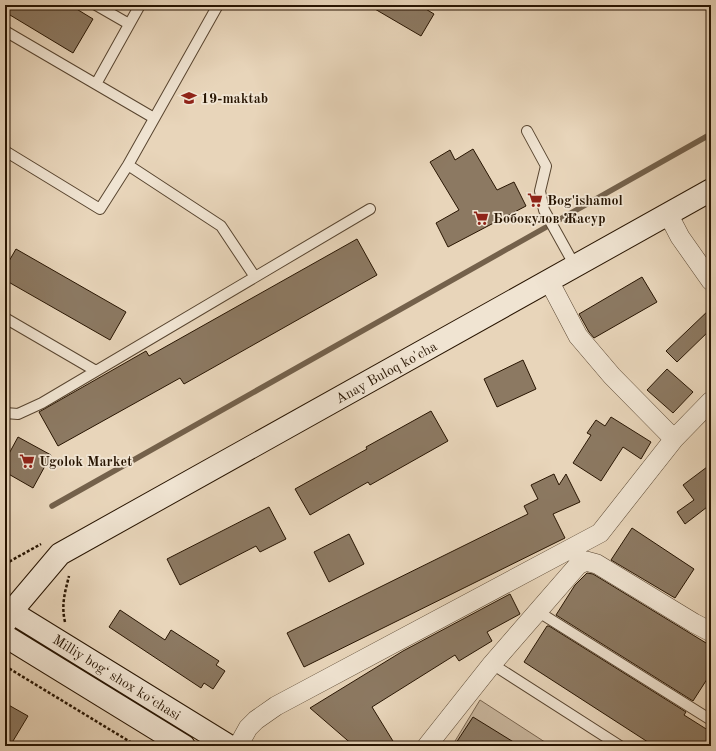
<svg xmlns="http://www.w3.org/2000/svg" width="716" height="751" viewBox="0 0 716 751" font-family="'Old Standard TT',serif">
<rect width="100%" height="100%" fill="#e8d5ba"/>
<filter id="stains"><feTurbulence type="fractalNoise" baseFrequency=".005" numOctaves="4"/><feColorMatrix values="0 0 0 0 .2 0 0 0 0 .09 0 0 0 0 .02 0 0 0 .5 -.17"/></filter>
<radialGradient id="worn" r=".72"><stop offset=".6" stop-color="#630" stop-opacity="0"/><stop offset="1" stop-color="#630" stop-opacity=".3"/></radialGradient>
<!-- green -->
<path fill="#c7b49b" stroke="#78644e" d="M480,700l71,46h-99z"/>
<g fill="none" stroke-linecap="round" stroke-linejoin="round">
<!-- stream -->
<path stroke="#74614b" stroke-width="5.5" d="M52,506l659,-372"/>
</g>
<!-- building -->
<path fill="#8c7962" stroke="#281502" d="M5,5h65l23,14 -20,34 -68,-41z
M368,5h51l15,9 -13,22z
M473,149l24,41 17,-8 12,24 -78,41 -12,-24 23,-13 -29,-48 20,-12 5,10z
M357,239l20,36 -193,109 -4,-6 -122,68 -19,-34 107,-61 3,5z
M16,249l110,63 -16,28 -105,-60v-12z
M642,277l15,25 -63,36 -5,-6 -10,-18z
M711,308v21l-34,33 -11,-11z
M523,360l13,29 -39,18 -13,-28z
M667,369l26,23 -20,21 -26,-23z
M431,411l17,30 -78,44 -2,-3 -58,33 -15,-26 72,-40 -1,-2z
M611,417l40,25 -10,17 -18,-12 -22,34 -28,-18 18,-28 -4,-2 9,-13 9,6z
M18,437l33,18 -18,33 -28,-16v-11z
M711,464v40l-26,20 -8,-12 17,-12 -11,-15z
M554,474l5,11 7,-11 14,28 -27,12 12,24 -261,129 -17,-34 241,-119 -4,-8 14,-7 -7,-14z
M269,507l17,32 -26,13 -4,-6 -76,39 -13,-26z
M632,528l62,41 -19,29 -64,-38z
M349,534l15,30 -35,18 -15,-30z
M587,573l6,1 118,72v27l-18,28 -137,-86 19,-30z
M510,594l10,20 -33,18 5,9 -33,20 -4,-6 -83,52 24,39h-42l-44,-38 93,-57z
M120,610l45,30 6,-10 48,31 -3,4 9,6 -12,18 -9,-6 -3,5 -92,-61z
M547,626h2l137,86 -2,3 27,17v14h-57l-130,-84z
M5,703l23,13 -18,30h-5z
M473,717l47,29h-66z"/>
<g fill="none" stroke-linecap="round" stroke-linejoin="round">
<!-- lane casing -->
<g stroke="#584530" stroke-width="12">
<path id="lane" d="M96,5l33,19
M5,31l149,87
M96,84l44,-79
M527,131l19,35 -6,25 4,19 31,56
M5,151l95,58 28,-44 90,-160
M128,165l93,61 34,51
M5,318l91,53
M5,413l13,1 24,-11 328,-194
M537,611l174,109
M492,664l128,82"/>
</g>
<!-- street casing -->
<g stroke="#584530" stroke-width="20">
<path id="street" d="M668,214l12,23 31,44
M549,281l29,55 34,40 62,63
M238,746l10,-18 8,-8 20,-14 324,-173 74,-94 37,-38
M427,746l65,-82 86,-99 8,-4 11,3 97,59 17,9"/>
</g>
<!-- secondary casing -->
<g stroke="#281502" stroke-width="24">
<path id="secondary" d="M5,608l224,138
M5,623l6,-11 49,-58 651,-364
M5,636l179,110"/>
</g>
<!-- path -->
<path stroke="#281502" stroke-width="2.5" stroke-dasharray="3 2" stroke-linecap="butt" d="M5,564l36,-20
M65,622c-4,-17 0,-30 4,-46
M5,666l132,80"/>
<!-- lane -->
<use href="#lane" stroke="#f0e4d2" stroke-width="10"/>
<!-- street -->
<use href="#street" stroke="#f0e4d2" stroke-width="19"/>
<!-- secondary -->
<use href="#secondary" stroke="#f0e4d2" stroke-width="22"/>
</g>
<!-- icons -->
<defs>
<g id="school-bare" transform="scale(1.2)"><path d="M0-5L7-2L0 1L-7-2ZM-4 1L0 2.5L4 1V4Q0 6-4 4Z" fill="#8f2418" stroke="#f0e4d2" stroke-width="2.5" paint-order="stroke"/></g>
<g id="supermarket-bare" transform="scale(1.2)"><path d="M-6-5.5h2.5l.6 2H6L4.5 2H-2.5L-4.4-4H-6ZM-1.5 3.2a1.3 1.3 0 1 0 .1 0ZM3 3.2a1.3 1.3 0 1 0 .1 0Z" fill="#8f2418" stroke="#f0e4d2" stroke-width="2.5" paint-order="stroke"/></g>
</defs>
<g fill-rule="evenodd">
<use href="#school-bare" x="189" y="98"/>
<use href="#supermarket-bare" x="535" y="200"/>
<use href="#supermarket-bare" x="481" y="218"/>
<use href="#supermarket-bare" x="27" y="461"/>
</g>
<g text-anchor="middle" stroke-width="3.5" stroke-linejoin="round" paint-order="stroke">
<!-- poi labels -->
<g font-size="14" font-weight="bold" fill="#281502" stroke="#f0e4d2" text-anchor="start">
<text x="201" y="103">19-maktab</text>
<text x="547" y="205">Bog'ishamol</text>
<text x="493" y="223">Бобокулов Жасур</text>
<text x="39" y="466">Ugolok Market</text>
</g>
<!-- street labels -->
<g font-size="14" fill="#281502" stroke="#f0e4d2">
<text transform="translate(386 372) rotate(-29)" y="5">Anay Buloq ko'cha</text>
<text transform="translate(117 677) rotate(32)" y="5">Milliy bog‘ shox ko‘chasi</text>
</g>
</g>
<!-- margin -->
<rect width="716" height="751" fill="none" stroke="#e8d5ba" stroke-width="20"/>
<rect x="6" y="6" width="704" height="739" fill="none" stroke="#281502" stroke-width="2"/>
<rect x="10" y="10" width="696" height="731" fill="none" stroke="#281502"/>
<rect width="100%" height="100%" filter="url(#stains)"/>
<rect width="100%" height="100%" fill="url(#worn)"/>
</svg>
